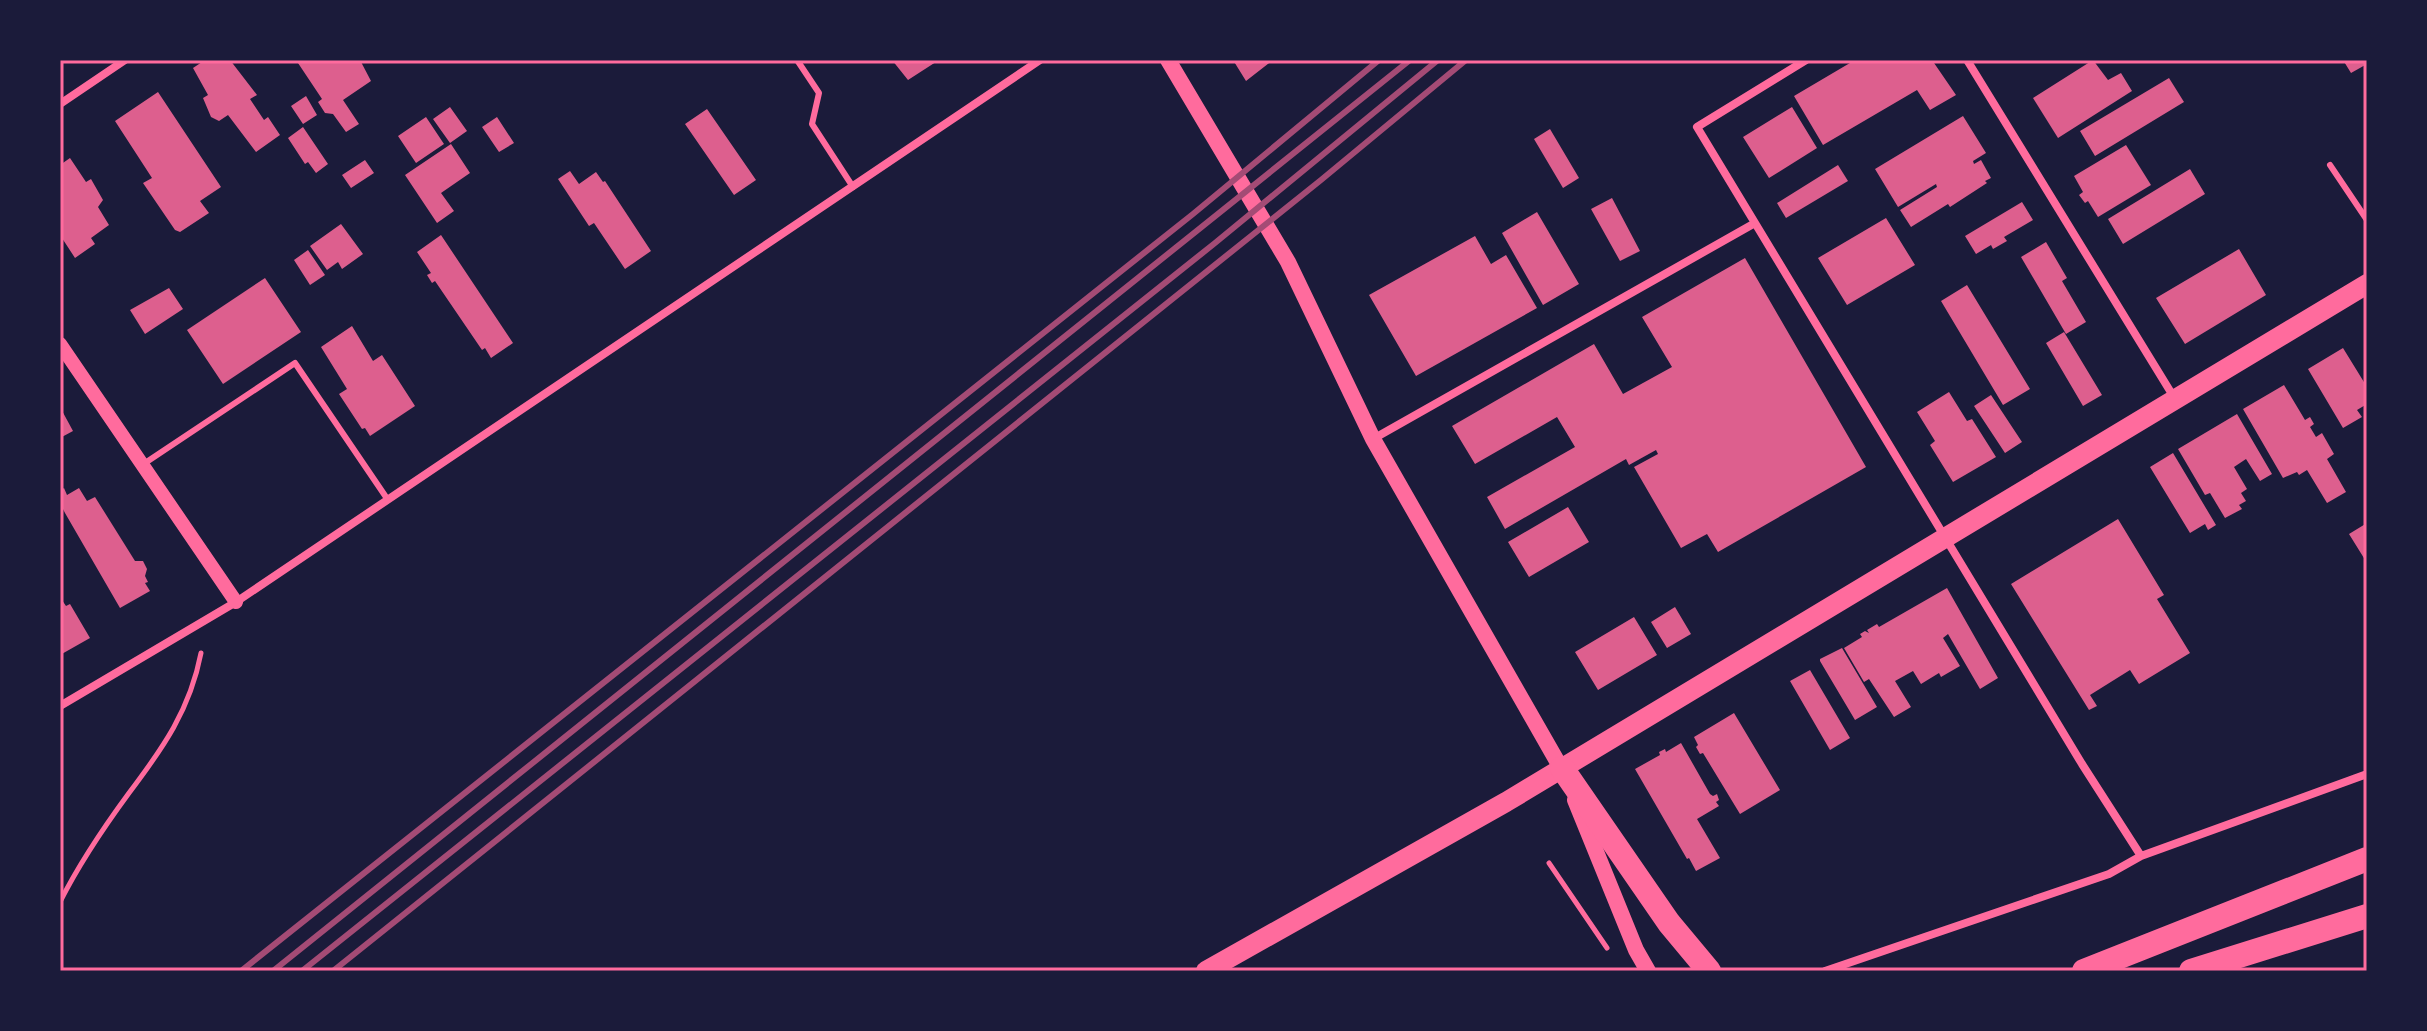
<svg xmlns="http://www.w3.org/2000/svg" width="2427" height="1031" viewBox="0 0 2427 1031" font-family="Helvetica,sans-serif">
<rect width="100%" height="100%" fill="#1b1b3a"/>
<!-- building -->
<path fill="#dd5f8e" d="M205,60h25l27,35 -7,4 14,21 4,-3 12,18 -24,17 -28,-37 -9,6 -8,-4 -8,-19 5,-3 -15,-27z
M296,60h64l11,21 -28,19 16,24 -13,8 -13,-18 -8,-1 -7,-11 4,-3z
M892,60h47l-31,20z
M1233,60h40l-27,21z
M1855,60h77l24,35 -26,15 -13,-20 -94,55 -29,-49z
M2093,60l15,20 13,-7 11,18 -74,47 -25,-40z
M2343,60h24v4l-16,9z
M2169,78l15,24 -89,54 -15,-25z
M158,92l63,95 -21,14 9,12 -29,19 -5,-2 -32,-47 9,-5 -37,-57z
M306,96l11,19 -14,9 -12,-18z
M450,107l17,24 -17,12 -17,-24z
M1792,107l25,41 -48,30 -26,-41z
M707,109l49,71 -22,15 -49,-71z
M1963,116l23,37 -13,8 1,3 7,-4 10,18 -6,3 2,2 -37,24 -2,-3 -37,23 -11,-17 37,-23 -1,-3 -38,23 -23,-38z
M426,117l18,27 -28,19 -18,-27z
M497,117l17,26 -15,9 -17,-25z
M303,127l25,37 -12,9 -8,-11 -3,2 -17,-26z
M1550,129l29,49 -16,10 -29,-49z
M451,144l19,29 -29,20 13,18 -17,12 -32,-48z
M2126,145l25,40 -53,32 -10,-16 -3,2 -6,-8 4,-3 -9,-16z
M70,158l16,24 5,-3 12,21 -5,7 11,18 -18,13 4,6 -20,14 -15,-23v-70z
M365,160l9,13 -23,15 -9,-13z
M1838,165l10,16 -62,37 -9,-15z
M2190,169l15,25 -82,50 -15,-25z
M570,171l9,13 17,-12 7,10 2,-1 46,70 -26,18 -31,-46 -5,3 -31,-47z
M1612,198l28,53 -20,10 -29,-52z
M2022,202l11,18 -29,17 3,4 -14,8 -2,-4 -15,9 -11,-18z
M1537,212l42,72 -36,21 -41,-72z
M1886,218l29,47 -68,40 -29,-47z
M341,224l22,30 -21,15 -4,-7 -11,8 -17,-24z
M441,235l72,108 -22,15 -6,-10 -3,2 -47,-69 -3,2 -5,-8 4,-2 -14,-21z
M1475,236l16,28 15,-9 31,53 -121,68 -47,-81z
M2046,242l21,36 -5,3 24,41 -20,12 -45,-77z
M2239,249l27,46 -81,49 -29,-46z
M308,250l17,25 -15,10 -16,-25z
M1745,258l121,209 -148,85 -11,-18 -26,14 -47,-81 24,-13 -2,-4 -27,15 -3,-6 -121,70 -18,-32 88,-50 -18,-30 -82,47 -23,-38 142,-82 29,50 49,-27 -30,-50z
M265,278l36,54 -78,52 -36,-54z
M1967,285l63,104 -27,16 -62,-104z
M169,288l14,21 -38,25 -15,-24z
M352,326l21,35 9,-6 33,51 -45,30 -5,-8 -3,1 -23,-35 8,-5 -26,-42z
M2064,332l38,63 -19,11 -37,-63z
M2343,348l24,39v17l-10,6 5,7 -19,11 -35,-59z
M2284,385l21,35 5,-3 4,7 -4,3 6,10 6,-4 12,21 -7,5 19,33 -19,11 -20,-33 -8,5 -2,-3 -14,6 -40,-69z
M1949,392l18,29 5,-2 24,38 -43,25 -23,-37 5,-4 -18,-29z
M1991,395l31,47 -17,11 -31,-47z
M60,407l13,24 -13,7z
M2237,414l35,60 -12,7 -14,-22 -12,8 13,22 -6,4 5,8 -7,4 3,4 -17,9 -15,-25 -5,2 -27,-46z
M2173,453l43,72 -8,5 -3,-6 -15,9 -40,-66z
M64,488l3,7 12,-7 8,13 8,-4 40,64h8l4,8 -2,7 3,6 -3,1 5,8 -30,17 -55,-95 -5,-10v-12z
M1568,507l21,35 -60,35 -21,-35z
M2118,519l46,76 -7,4 33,54 -51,31 -9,-14 -40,25 7,11 -8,4 -78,-126z
M2367,523v40l-18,-29z
M1947,588l51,90 -18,11 -32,-55 -5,4 17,28 -19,11 -2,-4 -18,11 -8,-13 -18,10 16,26 -17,10 -25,-38 -5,3 -20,-34 18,-11 -2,-3 5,-3 4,2 -2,-3 10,-6 2,3z
M60,597l6,9 4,-2 20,34 -30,17z
M1675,607l16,27 -24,14 -16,-26z
M1634,617l23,38 -59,35 -23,-38z
M1842,648l35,59 -22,13 -35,-59v-2z
M1810,670l40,68 -20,12 -40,-69z
M1734,713l46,77 -40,24 -37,-61 -3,1 -4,-7 2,-2 -4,-8z
M1681,743l29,51 3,2 4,-2 2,6 -3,2 3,4 -22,13 23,39 -24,13 -7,-13 -2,1 -52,-90 25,-14 -1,-3 6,-3 1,3z"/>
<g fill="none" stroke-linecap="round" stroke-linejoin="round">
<!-- path -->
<path stroke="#ff6b9d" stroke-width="5" d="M1549,863l58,85
M60,902c19,-38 44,-75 69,-109 34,-45 61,-83 72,-140"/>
<!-- service -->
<path stroke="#ff6b9d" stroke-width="6" d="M797,60l22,33 -7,31 41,63
M2330,165l37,55
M142,465l153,-102 93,137"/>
<!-- minor -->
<path stroke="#ff6b9d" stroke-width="8" d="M1806,60l-109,67 385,637 59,92
M1967,60l208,339
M60,104l65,-44
M1373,439l382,-216
M60,706l176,-104 804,-542
M1825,971l284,-97 32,-18 226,-82"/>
<!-- tertiary -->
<path stroke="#ff6b9d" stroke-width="14" d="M60,344l176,258"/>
<!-- secondary -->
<path stroke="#ff6b9d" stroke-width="16" d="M1168,60l120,202 85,177 192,336
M1575,800l61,150 12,21"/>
<!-- primary -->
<path stroke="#ff6b9d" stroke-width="20" d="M1206,971l300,-169 861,-518"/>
<!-- motorway -->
<path stroke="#ff6b9d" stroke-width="24" d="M1562,768l107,155 40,48
M2084,971l283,-112
M2191,971l176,-55"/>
<!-- rail -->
<path stroke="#a44b75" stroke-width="6" d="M241,971l952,-757 186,-154
M273,971l1137,-911
M302,971l913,-728 223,-183
M333,971l988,-791 145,-120"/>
</g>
<!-- border -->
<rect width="2427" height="1031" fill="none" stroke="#1b1b3a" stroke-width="124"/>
<rect x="62" y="62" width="2303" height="907" fill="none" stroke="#ff6b9d" stroke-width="3"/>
</svg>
